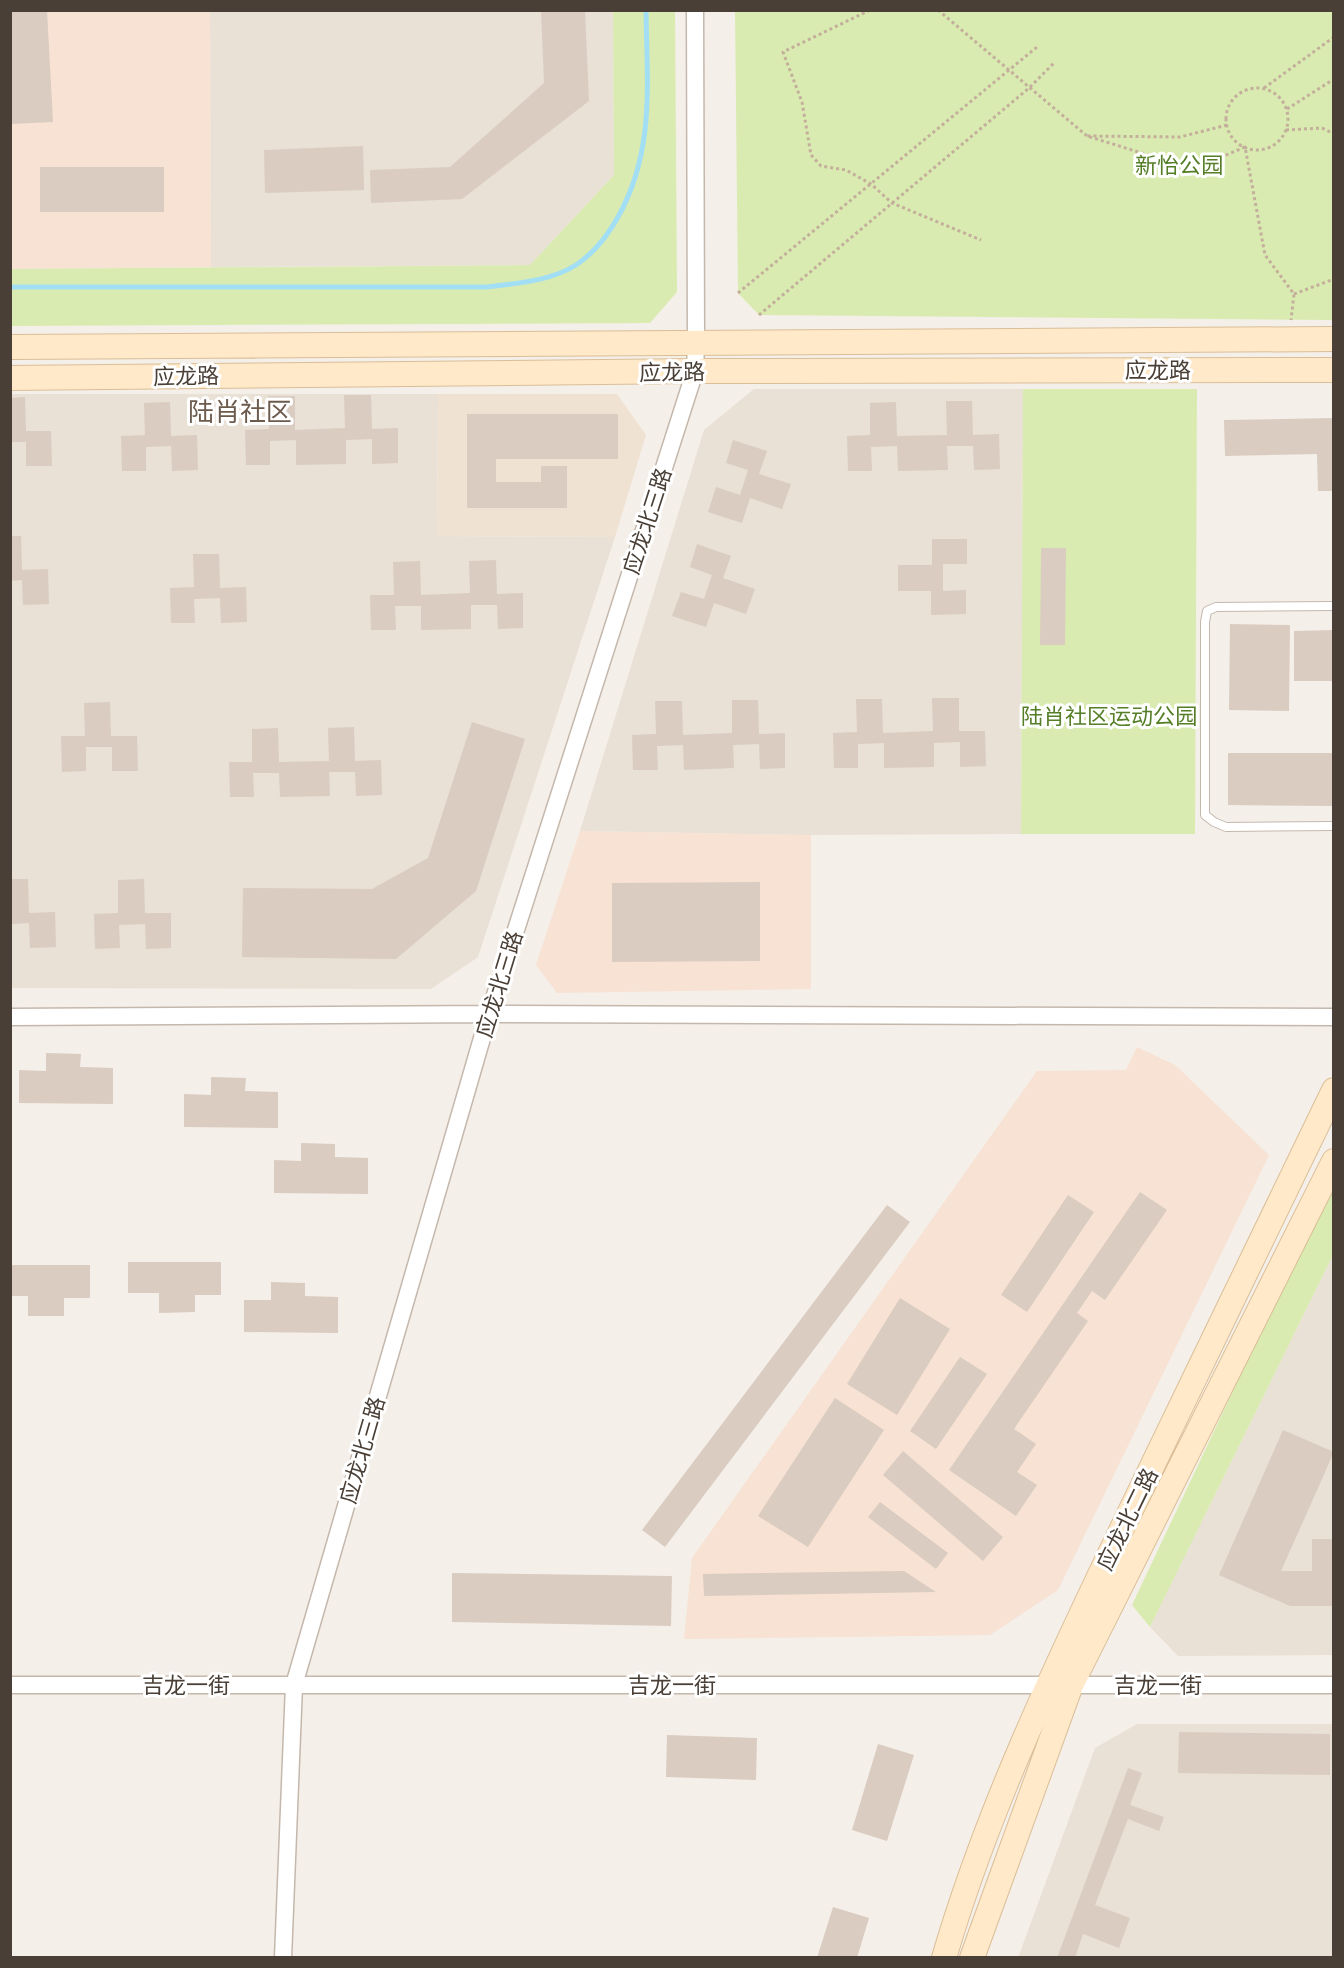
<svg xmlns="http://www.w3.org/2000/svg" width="1344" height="1968" viewBox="0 0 1344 1968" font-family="Signika,'Noto Sans SC',sans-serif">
<rect width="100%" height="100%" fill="#f5efe9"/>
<!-- residential -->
<path fill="#e9e0d6" d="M210,11h403l1,164 -84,90 -319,2z
M754,389h269l-2,445 -210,1 -231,-4 124,-401z
M11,394h427l-1,142 178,1 -137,420 -47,32 -420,-1z
M1333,1255v400l-155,1 -28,-29z
M1137,1724h196v233l-315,1 77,-210z"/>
<!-- commercial -->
<path fill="#f7e2d3" d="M10,11h200l1,256 -200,2z
M580,831l231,4v154l-254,4 -21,-28z
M1137,1047l38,18 94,90 -211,435 -68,45 -306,4 8,-81 345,-487 89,-1z"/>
<!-- education -->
<path fill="#efe2d2" d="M438,394h179l29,41 -31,102 -178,-1z"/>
<!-- green -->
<path fill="#d9ebb0" d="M613,11h62l2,281 -27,31 -639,3v-57l519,-4 84,-90z
M735,11h598v309l-574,-5 -21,-22z
M1023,389h174l-2,445h-174z
M1333,1179v76l-183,372 -18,-22z"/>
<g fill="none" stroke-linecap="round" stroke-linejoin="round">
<!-- stream -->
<path stroke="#a3dff4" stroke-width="5" d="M10,287h478c29,-4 63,-6 88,-22 18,-12 32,-30 42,-48 37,-66 29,-133 28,-207"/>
</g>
<!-- building -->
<path fill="#daccc0" d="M10,10h37l6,112 -43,2z
M541,10h44l4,91 -127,98 -91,4 -1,-33 80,-3 94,-84z
M363,146l1,44 -99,3 -1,-43z
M40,167h124v45h-124z
M344,395h27l1,34 26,-1v35l-26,1v-25l-26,1v24l-50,1v-25l-26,1v24h-24l-1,-35 24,-1 -1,-33h27v34l50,-2z
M25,397l1,34h25l1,35h-26v-24h-16v-44z
M946,401h26l1,34 26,-1 1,35 -26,1 -1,-24h-26l1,24 -50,1 -1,-25 -26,1 1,24h-24l-1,-35 23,-1v-32l26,-1 1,34 50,-1z
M170,402l1,34 26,-1 1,35 -26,1 -1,-25 -25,1v24h-24l-1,-35 24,-1 -1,-32z
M467,414h151v45h-122v23h45v-16h26v42h-100z
M1334,418v73h-16l-1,-37 -92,2 -1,-36z
M733,440l34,11 -8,23 32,10 -9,25 -32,-11 -8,25 -34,-11 8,-25 24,8 8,-25 -22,-7z
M10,536h11l1,34 26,-1 1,35 -26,1 -1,-25 -12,1z
M932,539h35v25h-24v27l23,-1v24l-35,1v-24h-33v-26h34z
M697,544l34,12 -8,22 32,11 -9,25 -32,-11 -8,24 -34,-11 9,-24 23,7 8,-24 -22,-8z
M1041,548h25l-1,97h-25z
M193,554h26l1,34 26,-1 1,35 -26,1 -1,-25 -26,1 1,24h-24l-1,-35 24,-1z
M496,560l1,34 26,-1v35l-25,1 -1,-24h-26v24l-50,1v-24h-26l1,24h-25l-1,-35h24l-1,-33 27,-1 1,34 49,-2 -1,-32z
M1230,624l60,1 -1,86 -60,-1z
M1334,630v51h-40v-50z
M932,698h27v33h26l1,35 -26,1v-25l-26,1v24l-50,1v-25l-26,1v24h-24l-1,-35 24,-1 -1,-33h26l1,34 50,-2z
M732,700h26l1,34 26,-1v35l-25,1 -1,-25 -26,1 1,23 -50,2 -1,-25 -26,1 1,24h-25l-1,-35 24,-1 -1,-33h27l1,34 49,-2z
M110,702l1,34h26l1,35h-26v-24h-26v24l-24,1 -1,-36h24l-1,-33z
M472,722l53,17 -49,152 -80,68 -154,-2 1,-69 129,1 56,-31z
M354,727l1,34 26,-1 1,35 -26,1 -1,-24h-26l1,24 -50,1 -1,-24h-26l1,24h-24l-1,-35h23v-33l26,-1 1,34 50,-1 -1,-33z
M1228,753h106v53l-106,-1z
M10,879h18l1,34 26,-1 1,35 -26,1 -1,-25 -19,1z
M144,879l1,34h26v35l-25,1 -1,-25 -26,1 1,23 -25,1 -1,-35 24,-1v-33z
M760,882v79l-148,1v-79z
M46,1053l35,1 -1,13 33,1v36l-94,-1v-33l27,1z
M211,1077l35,1 -1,13 33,1v36l-94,-1v-33l27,1z
M301,1143l34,1v13l33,1v36l-94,-1v-33l27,1z
M1140,1192l27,18 -62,90 -13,-9 -15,22 11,8 -74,108 22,15 -19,28 20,13 -21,31 -67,-46z
M1068,1195l26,17 -67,100 -26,-17z
M887,1205l23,17 -245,325 -23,-17z
M128,1262h93v33h-26v17l-36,1v-20h-31z
M10,1265h80v33h-26v18h-36v-20h-18z
M271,1282l34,1v13l33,1v36l-94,-1v-32h27z
M900,1298l50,31 -53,86 -50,-31z
M960,1357l27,17 -51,75 -26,-18z
M835,1398l49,32 -76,117 -50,-31z
M1283,1430l51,22 -53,119h31v-32h22v67h-44l-71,-31z
M903,1451l100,86 -20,24 -100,-86z
M880,1502l68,51 -12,16 -68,-52z
M904,1571l32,21 -232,4 -1,-22z
M452,1573l220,3 -1,50 -219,-4z
M1179,1732l151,2v41l-152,-2z
M667,1735l90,3 -1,42 -90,-3z
M878,1744l36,11 -27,86 -35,-11z
M1128,1768l14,5 -12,32 34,12 -5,14 -31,-12 -33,86 35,13 -11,30 -36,-14 -8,24h-18z
M833,1907l36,11 -12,40h-40z"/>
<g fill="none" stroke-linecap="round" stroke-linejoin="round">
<!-- lane casing -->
<g stroke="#c4b8ad" stroke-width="10">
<path id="lane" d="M1334,606l-118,1 -9,4 -2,11v193l9,7 12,5 108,-1"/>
</g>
<!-- street casing -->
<g stroke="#c4b8ad" stroke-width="19">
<path id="street" d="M10,1017l479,-3 845,3
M10,1685h1324
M283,1958l11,-273 195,-671 206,-643 1,-28 -1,-333"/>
</g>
<!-- secondary casing -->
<g stroke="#dabe98" stroke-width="26">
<path id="secondary" d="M10,347l1324,-8
M10,378l685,-7 639,-1
M944,1958c45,-154 115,-298 184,-442 69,-142 137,-284 206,-426
M972,1958l99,-273 263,-524"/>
</g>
<!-- path -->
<path stroke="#c3af9b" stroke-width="3" stroke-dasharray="3 3" stroke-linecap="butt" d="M870,10l-87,42 19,50 9,53 10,11 25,4 25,14 21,19 89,37
M938,10l149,126
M1264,88l70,-51
M1226 119a31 31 0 1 1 62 0a31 31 0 1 1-62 0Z
M1287,109l47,-30
M1227,125l-47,12 -93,-1 106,33 52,-22 20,108 29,39 -3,26
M1286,130l36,-2 12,6
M738,293l299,-246
M1294,294l40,-15
M759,315l270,-227 26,-26"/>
<!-- lane -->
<use href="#lane" stroke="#fff" stroke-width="8"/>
<!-- street -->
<use href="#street" stroke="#fff" stroke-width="16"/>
<!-- secondary -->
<use href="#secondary" stroke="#ffe9c8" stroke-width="24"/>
</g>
<g text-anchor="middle" stroke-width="6" stroke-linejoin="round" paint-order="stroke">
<!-- park labels -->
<g font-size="22" fill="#557e26" stroke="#fff">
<text x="1179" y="173">新怡公园</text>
<text x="1109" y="724">陆肖社区运动公园</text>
</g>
<!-- street labels -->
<g font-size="22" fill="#493f36" stroke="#fff">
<text x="1158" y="378">应龙路</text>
<text transform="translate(672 372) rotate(-1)" y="8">应龙路</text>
<text transform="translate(186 376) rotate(-1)" y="8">应龙路</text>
<text transform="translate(647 521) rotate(-72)" y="8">应龙北三路</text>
<text transform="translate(499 984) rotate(-73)" y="8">应龙北三路</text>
<text transform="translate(362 1450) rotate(-74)" y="8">应龙北三路</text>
<text transform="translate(1127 1519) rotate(-64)" y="8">应龙北二路</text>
<text x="186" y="1693">吉龙一街</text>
<text x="672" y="1693">吉龙一街</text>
<text x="1158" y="1693">吉龙一街</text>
</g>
<!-- quarter labels -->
<g font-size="26" fill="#6c5b4d" stroke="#fff">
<text x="240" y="421">陆肖社区</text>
</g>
</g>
<!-- border -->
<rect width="1344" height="1968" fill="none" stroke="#493f36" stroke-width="24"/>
</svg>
